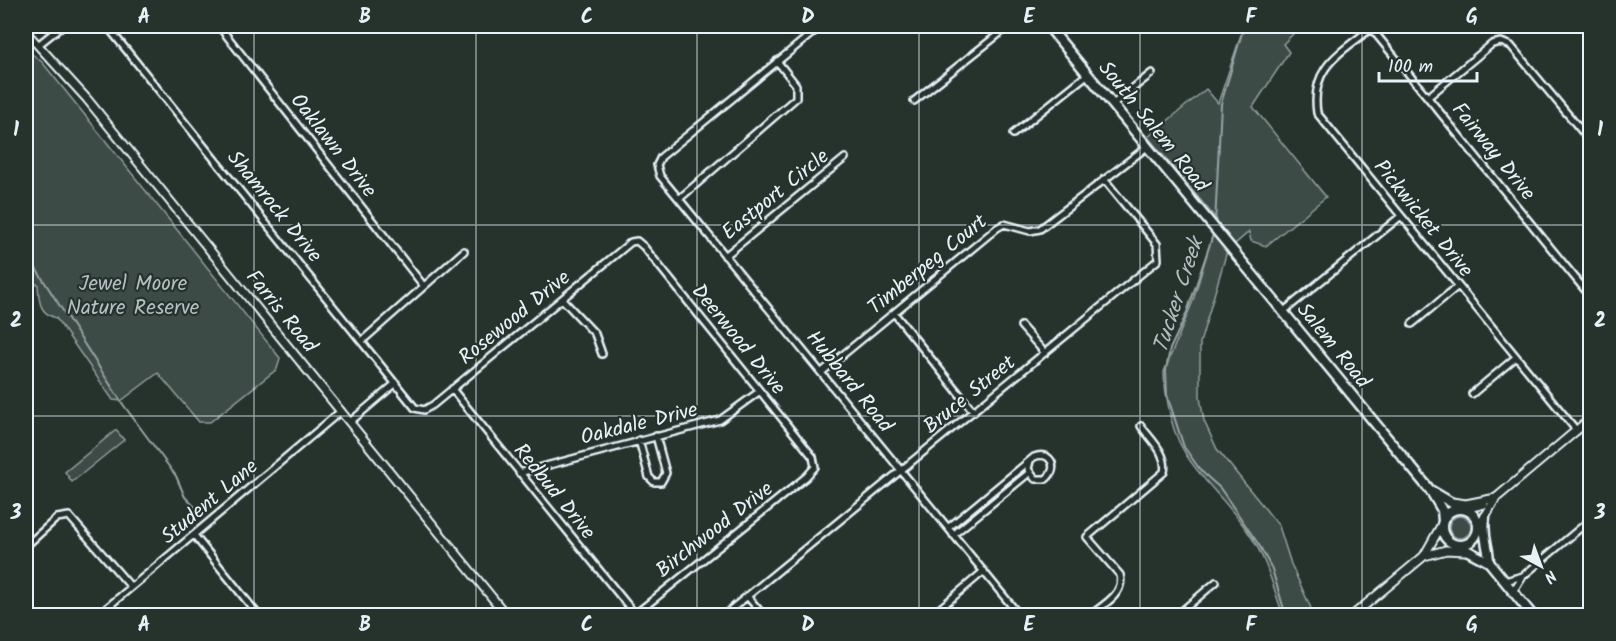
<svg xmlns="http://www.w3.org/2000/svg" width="1616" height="641" viewBox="0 0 1616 641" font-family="Kalam,sans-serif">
<rect width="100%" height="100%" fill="#26332d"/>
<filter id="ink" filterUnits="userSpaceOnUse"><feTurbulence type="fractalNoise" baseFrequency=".0167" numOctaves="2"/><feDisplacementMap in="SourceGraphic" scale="12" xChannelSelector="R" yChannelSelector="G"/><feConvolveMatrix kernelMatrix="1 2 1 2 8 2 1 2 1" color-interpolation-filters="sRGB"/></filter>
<g filter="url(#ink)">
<!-- green -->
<path fill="#3e4b47" stroke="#939ea0" stroke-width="1.5" d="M1244,26h57l-18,18 6,8 -36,55 73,90 -60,49 -15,-5 -2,-9 -22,19 -27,92v54l4,24 13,28 62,77 12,38 23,51h-31c-10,-28 -16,-55 -33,-80 -32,-49 -74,-70 -82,-131 -2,-11 -4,-20 -4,-32l29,-71 24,-81 -69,-83 58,-48 12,14z
M26,49l16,13 34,42 204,254 -3,11 -67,53h-11l-41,-49 -37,28 -8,-1 -57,-82c-18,-5 -17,-19 -18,-34l-12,-1z
M116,430l8,10 -52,42 -7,-10z
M1449 527a11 11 0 1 1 22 0a11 11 0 1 1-22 0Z"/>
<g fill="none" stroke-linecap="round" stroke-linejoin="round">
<!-- stream -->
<path stroke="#98a3a5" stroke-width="2" d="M1215,224l6,-120 23,-78
M1214,232l-28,83 -16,34 -4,21 1,25 17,52 17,24 19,17 39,57 13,24 14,47
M26,253l96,150 54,73 9,21 11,11 3,8"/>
<!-- minor casing -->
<g stroke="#e8f1f8" stroke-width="10">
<path id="minor" d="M107,26l308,382 9,2 9,-5 198,-163 6,-1 7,6 169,210 2,10 -9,10 -173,139
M219,26l204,259
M821,26l-160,131 -4,8 3,11 19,23 341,417
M1374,26c-33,27 -64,40 -57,87l260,318
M1371,28l219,268
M38,45l24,-19
M1428,97l64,-53 9,-2 10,4 79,95
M914,101l95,-75
M1113,104l39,-31
M1013,134l75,-60
M679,199l117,-101v-13l-19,-24
M725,256l120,-98
M562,299l33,35 7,20
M1284,311l117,-95
M894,313l80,99
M1412,324l46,-38
M1021,326l24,27
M363,340l101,-89
M822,372l175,-144 7,-4 26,7 10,-2 107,-82
M452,389l182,224
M1472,394l43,-36
M350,422l46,-39
M639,440l10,37 5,5h7l5,-9 -10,-37
M519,473l201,-53 40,-29
M948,528l86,-71c16,-7 26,11 12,22h-11l-7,-10 2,-8
M194,535l65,81
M953,535l76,-62
M26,546l31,-28 12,-2 62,71
M1505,581l18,-5
M1513,592l10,-16 67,-56
M747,596l17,20
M97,616l244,-205
M246,616l7,-7
M723,616l435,-356 -1,-16 -53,-65
M931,616l53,-45
M1089,616c14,-11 36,-22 31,-41l-33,-38 77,-65c4,-18 -13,-32 -23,-46
M1176,616l40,-34"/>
</g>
<!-- tertiary casing -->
<g stroke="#e8f1f8" stroke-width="11">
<path id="tertiary" d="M26,32l61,67 420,517
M1452,502l14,2 30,-6
M1464,509l20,-5
M1478,528l18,-30 94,-79
M1424,556l22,-6 19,1
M1352,616l72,-60 18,-32"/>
</g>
<!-- secondary casing -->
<g stroke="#e8f1f8" stroke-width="13">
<path id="secondary" d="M1048,26l382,464 12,20 1,11
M1430,490l32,19
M1442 527a18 18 0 1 1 36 0a18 18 0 1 1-36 0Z
M1485,517c-3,19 4,29 4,45
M1457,545l32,17 44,54"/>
</g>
<!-- minor -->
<use href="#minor" stroke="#26332d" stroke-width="5"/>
<!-- tertiary -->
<use href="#tertiary" stroke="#26332d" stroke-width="7"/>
<!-- secondary -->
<use href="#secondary" stroke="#26332d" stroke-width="8"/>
</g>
</g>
<!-- grid -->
<path fill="none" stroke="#e8f1f8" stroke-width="1.5" stroke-opacity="0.55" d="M254,26v590M476,26v590M697,26v590M919,26v590M1140,26v590M1362,26v590M26,225h1564M26,416h1564"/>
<g text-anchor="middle" stroke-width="4.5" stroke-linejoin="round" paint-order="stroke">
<!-- street labels -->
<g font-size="21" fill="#e8f1f8" stroke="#26332d">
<text transform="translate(1154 126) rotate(51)" y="7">South Salem Road</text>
<text transform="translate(334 145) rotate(52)" y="7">Oaklawn Drive</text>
<text transform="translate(1494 151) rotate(51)" y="7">Fairway Drive</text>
<text transform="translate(775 194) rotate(-39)" y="7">Eastport Circle</text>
<text transform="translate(275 206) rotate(51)" y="7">Shamrock Drive</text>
<text transform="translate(1424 218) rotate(51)" y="7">Pickwicket Drive</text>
<text transform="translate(927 264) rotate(-39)" y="7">Timberpeg Court</text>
<text transform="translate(282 311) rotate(51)" y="7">Farris Road</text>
<text transform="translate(514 317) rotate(-39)" y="7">Rosewood Drive</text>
<text transform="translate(739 339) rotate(51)" y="7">Deerwood Drive</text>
<text transform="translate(1334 345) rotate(51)" y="7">Salem Road</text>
<text transform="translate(850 381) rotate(51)" y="7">Hubbard Road</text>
<text transform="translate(969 394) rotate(-39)" y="7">Bruce Street</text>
<text transform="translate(639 423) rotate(-14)" y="7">Oakdale Drive</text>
<text transform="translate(555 491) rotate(51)" y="7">Redbud Drive</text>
<text transform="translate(209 501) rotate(-40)" y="7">Student Lane</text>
<text transform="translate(714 529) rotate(-38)" y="7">Birchwood Drive</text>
</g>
<!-- park labels -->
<g font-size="21" fill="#b5bfc3" stroke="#26332d">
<text x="133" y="290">Jewel Moore<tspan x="133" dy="24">Nature Reserve</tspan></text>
</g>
<!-- water labels -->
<g font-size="22" font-style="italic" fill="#b3bdc0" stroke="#26332d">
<text transform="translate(1177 295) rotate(-72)" y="8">Tucker Creek</text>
</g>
</g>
<!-- margin -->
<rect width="1616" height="641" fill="none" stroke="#26332d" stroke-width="66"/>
<!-- north arrow -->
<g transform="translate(1541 566) rotate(139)" stroke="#26332d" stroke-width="4.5" paint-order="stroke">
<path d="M0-4.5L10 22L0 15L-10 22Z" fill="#e8f1f8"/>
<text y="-9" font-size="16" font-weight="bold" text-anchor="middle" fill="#e8f1f8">N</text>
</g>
<!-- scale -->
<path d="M1379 72v9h98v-9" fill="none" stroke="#e8f1f8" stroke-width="3"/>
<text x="1388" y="72" font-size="18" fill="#e8f1f8" stroke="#26332d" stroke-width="4.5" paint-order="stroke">100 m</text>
<rect x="33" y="33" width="1550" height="575" fill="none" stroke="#e8f1f8" stroke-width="2"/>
<g font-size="20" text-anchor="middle" font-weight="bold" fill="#e8f1f8">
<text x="144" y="23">A</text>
<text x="365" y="23">B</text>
<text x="587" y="23">C</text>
<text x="808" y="23">D</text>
<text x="1029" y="23">E</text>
<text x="1251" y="23">F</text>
<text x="1472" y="23">G</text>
<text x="16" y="136">1</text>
<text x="1600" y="136">1</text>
<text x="16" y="327">2</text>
<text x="1600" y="327">2</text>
<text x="16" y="519">3</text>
<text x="1600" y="519">3</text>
<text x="144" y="631">A</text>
<text x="365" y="631">B</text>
<text x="587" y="631">C</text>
<text x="808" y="631">D</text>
<text x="1029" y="631">E</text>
<text x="1251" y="631">F</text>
<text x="1472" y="631">G</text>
</g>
</svg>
